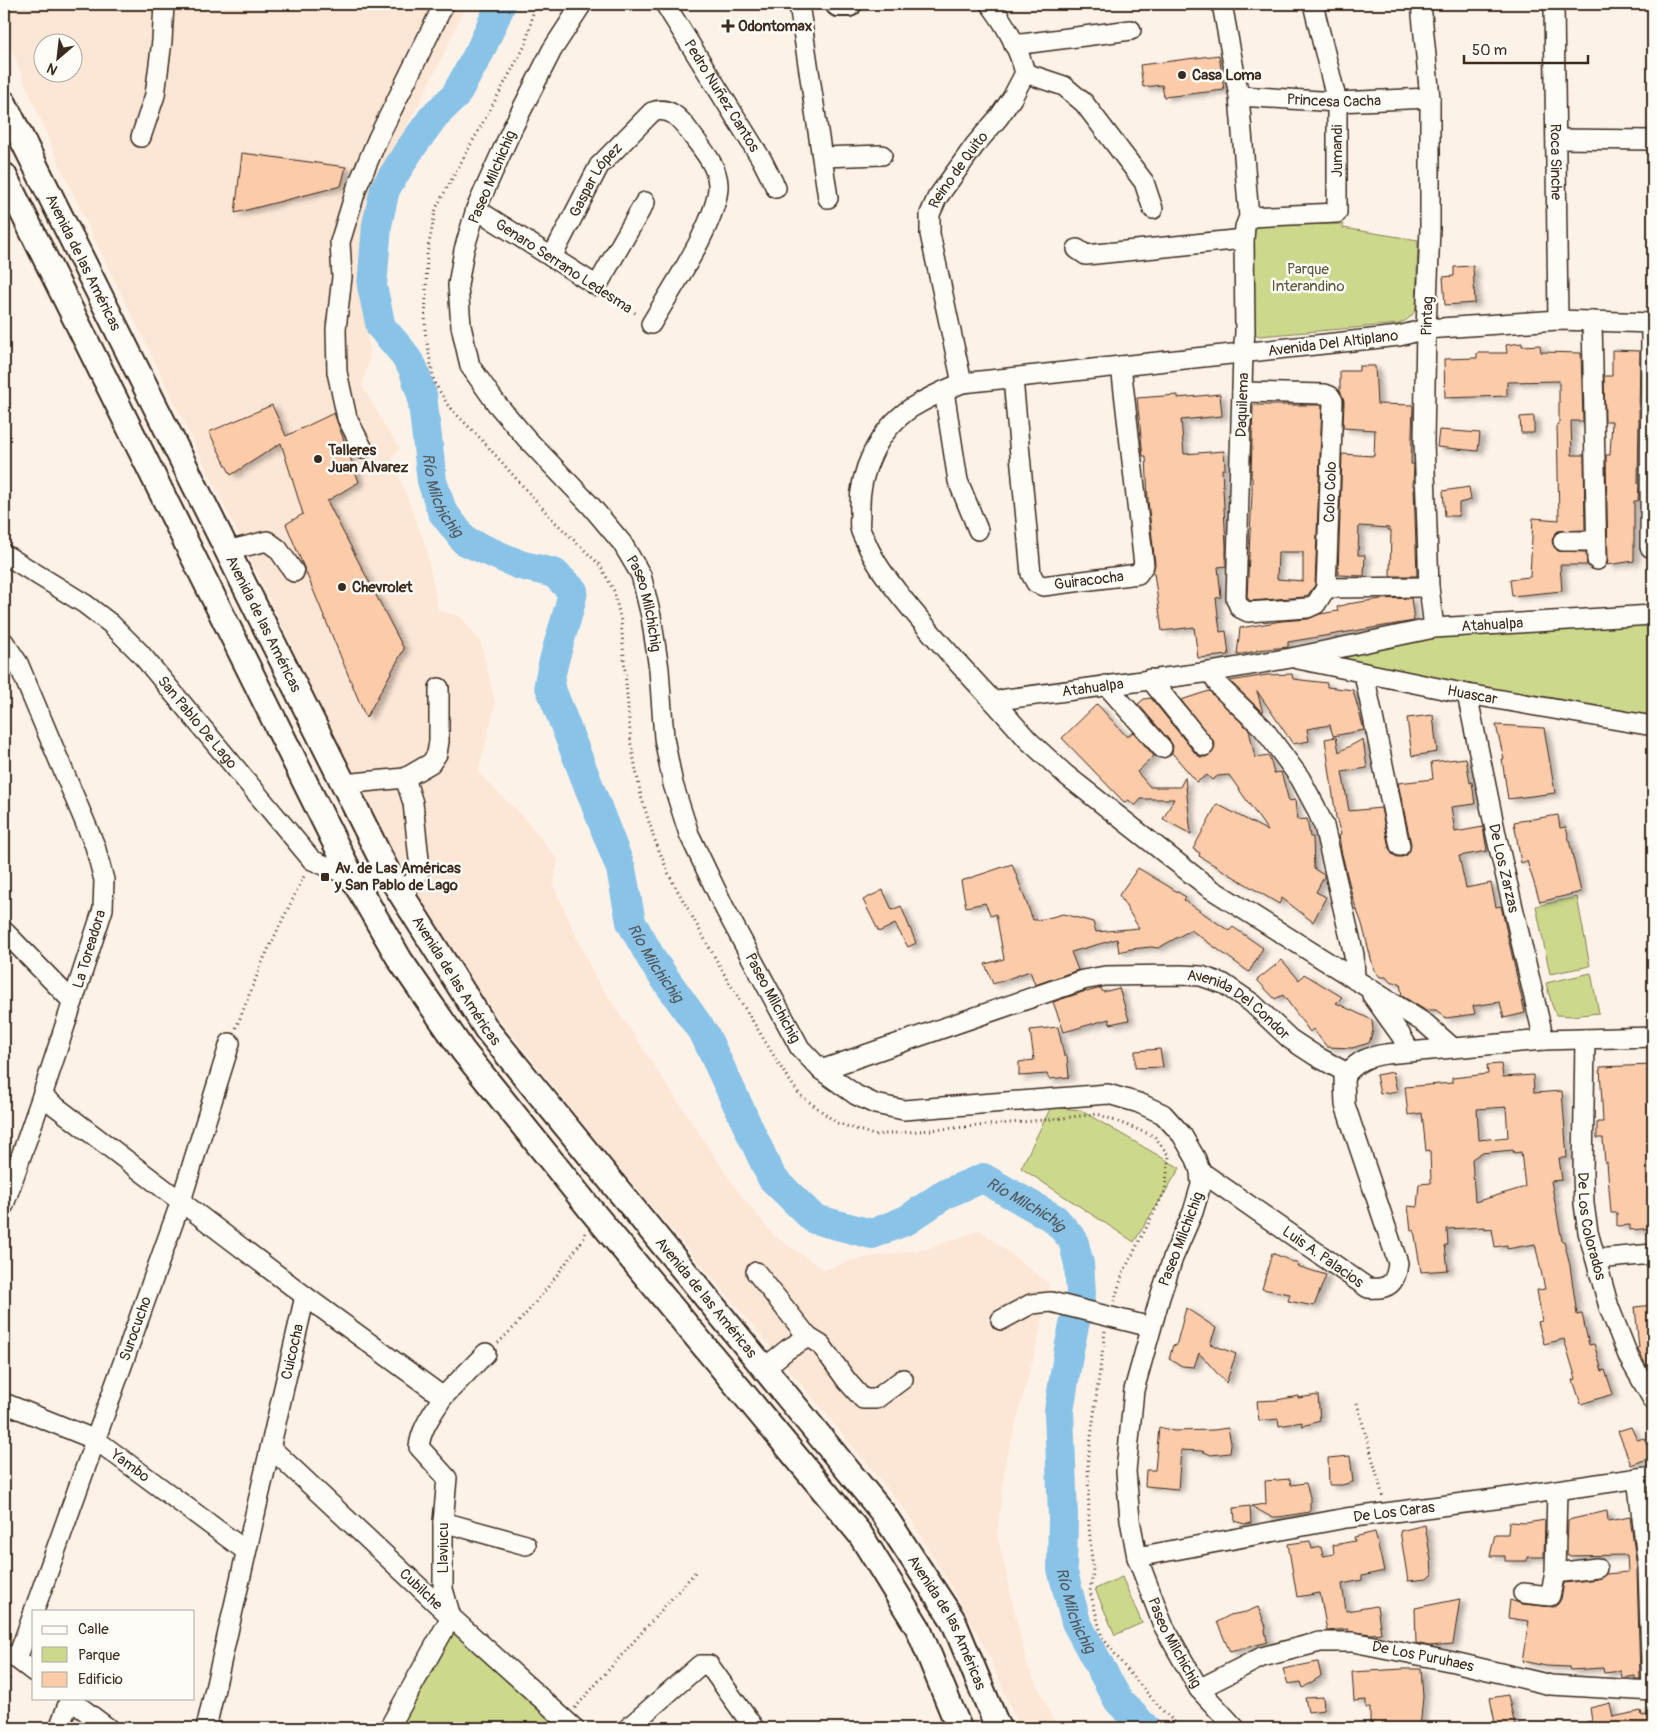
<svg xmlns="http://www.w3.org/2000/svg" width="1657" height="1732" viewBox="0 0 1657 1732" font-family="Pangolin,sans-serif">
<defs>
<filter id="shadow"><feDropShadow dx="5.5" dy="3" stdDeviation="2.5" flood-color="#0004"/></filter>
</defs>
<rect width="100%" height="100%" fill="#fdf2e8"/>
<filter id="ink" filterUnits="userSpaceOnUse"><feTurbulence type="fractalNoise" baseFrequency=".02" numOctaves="2"/><feDisplacementMap in="SourceGraphic" scale="10" xChannelSelector="R" yChannelSelector="G"/><feConvolveMatrix kernelMatrix="1 2 1 2 8 2 1 2 1" color-interpolation-filters="sRGB"/></filter>
<g filter="url(#ink)">
<!-- built -->
<path fill="#fce6d5" fill-rule="evenodd" d="M10,4h456l-23,52 -53,104 -31,92 11,105 -8,28 23,42 15,21 -8,10 34,89 12,63 23,7 20,26 14,61 -17,69 48,47 32,40 -5,25 41,90 142,214 37,46 51,35 33,-11 71,-10 52,-19 69,54 -11,56 -32,119 -9,75 29,128 31,66h-38l-29,-70 -28,-53 -56,-94 -144,-175 -152,-179 -116,-145 -93,-140 -257,-533 -32,-63 -51,-108 -48,-114 -6,-39zM42,42h30v30h-30z"/>
<!-- green -->
<path fill="#ccd88c" stroke="#848155" d="M1262,224h81v4l75,12 -2,69c-4,8 -9,11 -17,15l-139,12 -4,-1 -2,-5 -3,-96 7,-9z
M1653,620v99l-320,-58 -2,-6 104,-22z
M1577,897l13,69 -40,8 -14,-68z
M1591,973l8,40 -27,3 -16,-1 -4,-10 -6,-22z
M1051,1107l29,3 100,58 -46,74 -113,-74z
M1122,1577l20,46 -27,12 -20,-46z
M453,1631l105,97h-163z"/>
<g fill="none" stroke-linecap="round" stroke-linejoin="round">
<!-- river -->
<path stroke="#89c3e8" stroke-width="30" id="s1" d="M501,4l-21,47 -25,45 -21,20 -26,36 -23,37 -8,36 -5,61 9,41 20,23 12,18 9,27 10,86 10,30 23,30 55,24 34,8 19,18c-6,32 -19,60 -24,93l72,185 10,53 23,41 51,72 67,143 42,41 58,15 35,-14 38,-26 38,-16 72,41 18,21 6,24 2,29 -12,56 -10,62 4,106 -1,52 14,53 42,78 27,28"/>
</g>
<!-- building -->
<path fill="#fbcbaa" stroke="#3b2a1e" fill-rule="evenodd" filter="url(#shadow)" d="M1219,55l5,35 -60,7 -2,-12 -19,2 -3,-22z
M242,153l104,14 -5,19 -106,27z
M1473,266l2,37 -30,2 -2,-28 11,-1v-9z
M1522,343v3l18,-1 1,7 40,1 2,68h-12l1,34h12l1,75 -27,1 -4,4 -2,6 2,6 4,4 28,1 1,13h-27l2,26 -50,5 -2,-17 20,-2 3,-59 26,2 -2,-96h2v-43l-52,1v14l-62,2 -1,-39 33,-1v-5h30l-1,-8z
M1612,350l28,1 -2,133h1l-1,17h-4v60l-27,4 1,-5 -2,-105h4l2,-34h-7l-1,-45h8z
M1359,366h16l2,38 36,1 -2,59h3l-1,22 1,1 3,89h-27l1,-46h-3l1,-2 -30,-2 -1,29h7l-1,21 -26,-1 4,-121 32,2 1,-26 -32,-2 1,-27 -4,-10v-20h19z
M1220,394l2,22 -41,4 3,34 40,-3 1,18h-3l4,77v20l-8,1 3,30 -5,1 4,34 6,-1 3,24 -31,3 -4,-31 -32,4 -8,-58h-1l2,-9 -7,-63 -2,-45h-3l-6,-58 41,-3v3z
M272,405l14,31 48,-23 25,69 -32,19 77,148 -38,69 -80,-194 17,-10 -22,-71 -50,32 -22,-43z
M1253,405h69l-7,180 -7,10 -4,2 -54,4 -3,-4 5,-104v-15l-1,-1zM1278,552h25v29l-26,-2z
M1534,416v17h-13l-1,-16z
M1439,430l41,3 -2,18 -41,-4z
M1469,487l2,13 -12,3v13h-14l-2,-25z
M1411,598l3,23 -126,21v5l-31,3v1l-20,4 3,-27 42,-7 26,-2 12,-5 18,-3 -1,-4 10,-3 34,-5z
M1292,674l1,5 34,4v4l26,3 11,40 -31,6 -3,-11 -23,4 2,12 -16,3 -36,-53 6,22 -33,-32 37,-6z
M1209,691l40,39 6,28 14,-2 5,17 7,-1 8,29 6,-1 2,20 10,-1 3,18h3l1,32 10,6v2l-8,15 10,5 -13,25 -31,-24 -3,6 -80,-48 1,-3 -7,-4 24,-45 51,27 -39,-56 -11,1 -6,4 -5,-5 -10,7 -25,-29 1,-7 -3,-5 -32,-37 6,-5 7,-1 44,55 5,4h6l5,-3 3,-4 1,-6 -34,-44z
M1097,704l30,33 6,-5 21,24 -17,16 13,15h30l5,-10 6,57 -28,-15 11,-20h-33l-6,7 -6,-6 -5,2 -62,-64z
M1433,715l4,37 -25,4 -5,-38z
M1496,725l48,3 11,65 -47,6 -6,-40h2z
M1336,737l3,15 24,-13 4,29 -25,4 7,39 32,-3 8,40 3,6 5,3h5l5,-2 3,-5 1,-6 -13,-61 35,-4 -2,-17 35,-4 4,25 2,-1 3,22 -24,3 4,25 28,-5 4,24 -28,5 7,32 25,-5 5,24 5,-1 24,107 -21,5 -4,-16 -27,4 2,8 -29,4 -10,-8h-11l-23,-14 -2,-13h-9l-5,-6h-6l-6,-7 -12,-46 -9,-25 -12,-49 -2,-15h2l-5,-18 -11,-78z
M1558,815l2,13 6,-1 15,65 -41,10 -13,-41 -6,2 -7,-41z
M1012,864l21,56 11,-1 19,-5 30,8 3,10 43,-4 -20,-33 19,-27 48,29 -2,3 45,31 4,-4 30,21 -14,24 -58,-42 -33,18 -7,-1 -20,2 -12,3 -2,-13 -46,13 7,18 -43,15 -5,-14 -37,13 -8,-20 19,-5 -8,-45 -5,2 -6,-13 -19,4 -5,-26z
M883,890l9,20 9,-4 15,37 -8,4 -13,-23 -16,8 -16,-32z
M1282,960l17,20 5,-6 38,23 -6,6 36,17 1,11 -4,12 -17,5 -25,-1 -14,-18 -3,3 -27,-37 -8,4 -18,-19z
M1101,988l2,4 16,-4 10,32 -19,4 -1,-5 -45,13 -11,-30 33,-11 1,1z
M1058,1027l6,29h3l2,21 -20,2 -2,-5 -28,2v-14l15,-2 -4,-30z
M1160,1049l3,18 -28,1v-17z
M1501,1064l2,13 30,-2 1,18 28,-2 5,67h-8l3,22 -11,1 11,60h2l6,25 7,49 5,-1 7,31 5,-1 8,27 3,-1 8,24 -32,10 -8,-24 3,-1 -12,-40 -20,5 -6,-22 4,-1 -5,-31 8,-1 -10,-45 -28,5v-4l-12,2 -3,-18 -7,1v-3l-38,2 1,16h-3l3,25 -27,2 -7,-42h-3l-3,-24 9,1 2,-23 12,-1 -1,-33 -4,1 -4,-38 -14,2 -3,-28 47,-4v-5l36,-4 -1,-9zM1506,1107l2,30 -29,3 -2,-31zM1513,1150l1,3 7,-1 4,35 -50,15 -3,-43 9,-6z
M1653,1065v163l-23,2v-5l-13,1v-13h-6l-4,-51 -2,1 -2,-25h-6v-16h6l-3,-55z
M1393,1072l4,19 -17,3 -4,-19z
M1272,1253l26,11 -1,2 29,9 -12,31 -26,-5 2,-7 -28,-5z
M1653,1305v73l-16,-30h2l-4,-41z
M1186,1308l30,20 -6,16 26,10 -10,29 -27,-30 -5,14 -12,-1 -13,-7 4,-14 3,1z
M1318,1395l2,26 -18,5v-4l-23,4 -1,-7 -19,2 -2,-20 20,-1 21,-4v2z
M1159,1427l15,4 40,-1 14,-2 3,15 -1,10 -19,2 -9,-4 -21,-1 -3,39 -33,-3 1,-16h9z
M1631,1427l6,13 7,-2 8,19 -21,8 -13,-34z
M1350,1456l3,26 -11,3h-13l-1,-27z
M1290,1479l1,6 15,-2 4,14v15l-31,5h-8l-20,-11 15,-2 -1,-23z
M1250,1506l1,17 -7,1 -9,-3 -1,-13z
M1607,1511l1,10 22,-4 7,51 3,111h-5v-3l-13,2 -1,-7 -17,2 -1,-5 -33,2 -1,-3 -23,-1 -24,-5 7,-40 -21,-3 2,-18 12,4 32,3 4,-3 3,-5 3,-16 34,-4 8,-5 22,-2 -1,-17 -60,1 1,-36z
M1545,1520l-1,37h-17v4h-22v-5h-15l5,-22h13l1,-12 17,1z
M1425,1525l6,35 1,14 -5,5 -19,2 -8,-50z
M1375,1532l9,39 -22,5v4l-20,4 4,27 31,-5 4,27 -10,1 -23,-3v-2l-21,2 -7,-38 -23,4 -9,-53 22,-3 2,8 9,-2 2,9 11,-2 -1,-9 22,-4 -1,-4z
M1460,1599l-7,45 -24,2 -13,-3 -1,-35z
M1258,1607l8,20 -1,3 2,12 -37,10 -13,-30 13,-7 16,-3z
M1318,1662l3,14 -18,12 -2,-6 -13,2 -5,-15z
M1403,1669h18l2,28 -3,31h-50v-20h-4v-8l-12,1 -2,-29z
M1508,1695l7,31 -19,2 -6,-30z
M1323,1697l1,13 -16,2 -3,-14z
M1610,1703l3,14 28,-6 1,5 11,-2v14h-66l-1,-6 6,-1 -2,-13z"/>
<g fill="none" stroke-linecap="round" stroke-linejoin="round">
<!-- minor casing -->
<g stroke="#3b2a1e" stroke-width="22">
<g id="minor">
<path id="s2" d="M582,4l-30,46 -40,79 -36,80 -12,41 -6,35 3,41 9,40 26,37 31,36 64,67 31,37 19,32 10,41 8,53 5,69 9,46 16,50 36,75 75,139 21,22 35,25 19,9 29,6 204,-16 31,9 24,11 19,21 14,24 4,12 1,14 -8,27 -20,46 -13,39 -26,93 -8,81 4,49 7,37 26,68 36,64 36,39"/>
<path id="s3" d="M665,4l97,156 14,28"/>
<path d="M799,4l29,194"/>
<path d="M1222,4l17,92 10,121 -4,10 -1,12 1,94 -2,20 -7,246 4,9 8,4 59,-4 9,-4 10,-16 103,-1"/>
<path d="M1421,4l9,94v130l-4,101 -2,113 5,145 5,41"/>
<path id="s4" d="M1554,4l4,316"/>
<path d="M1014,45l117,-15"/>
<path d="M1025,73l39,13 20,17 60,79 9,27"/>
<path id="s5" d="M1239,96l98,6 93,-4"/>
<path d="M141,137l14,-42 7,-54 2,-37"/>
<path d="M1556,139l97,1"/>
<path d="M823,157l59,-2"/>
<path d="M476,209l121,77 48,-84"/>
<path d="M1249,217l88,-4v-111l-24,-98"/>
<path d="M1077,249l9,6 158,-16"/>
<path id="s6" d="M552,257l47,-91 53,-54c17,-6 28,6 37,19 11,16 28,33 29,53 2,34 -49,109 -67,140"/>
<path d="M1592,321l5,239"/>
<path id="s7" d="M1653,323l-95,-3 -132,9 -27,7 -437,47c-17,7 -35,15 -51,25 -34,23 -53,66 -51,105 0,5 -1,11 0,15 1,5 4,10 6,14 9,22 23,39 37,57 29,36 60,70 91,103l12,-3 204,-27 81,-14 143,-30 219,-13"/>
<path id="s8" d="M1013,379l18,195 5,9 7,3 95,-12 6,-9 -23,-199"/>
<path id="s9" d="M962,383l-32,-149v-20l7,-16 38,-53 24,-28 13,-19 13,-25c-6,-24 -20,-50 -35,-69"/>
<path d="M944,391l14,90 20,49"/>
<path d="M1242,392l83,2 5,2 3,5 -7,187"/>
<path d="M363,449l-16,-31 -10,-46 -1,-43 6,-52 -2,-35 17,-55 21,-49 66,-134"/>
<path d="M1563,541h33"/>
<path d="M1650,547l1,-225"/>
<path d="M227,551l40,-10 11,8 16,23"/>
<path id="s10" d="M4,554l81,50 26,20 29,29 172,207 40,17 36,-4"/>
<path d="M4,642l14,21 77,183 9,34 -1,29 -61,187 -38,109"/>
<path id="s11" d="M1298,659l169,35 186,32"/>
<path d="M1210,672l11,16 42,40 37,50 15,28 9,20 30,129 1,25"/>
<path d="M1364,674l36,172"/>
<path d="M1150,679l54,67"/>
<path d="M1106,685l56,63"/>
<path id="s12" d="M1467,694l30,145 47,201"/>
<path d="M994,702l34,38 38,35 142,112 218,137 27,24"/>
<path d="M343,784l62,-6 26,-15 6,-9 2,-13v-53"/>
<path d="M402,897l15,-21 3,-7 -7,-66 -8,-25"/>
<path d="M4,931l69,71"/>
<path d="M1372,995l28,39 10,17"/>
<path id="s13" d="M1585,1039l-2,134 1,31 4,28 21,75 20,51 24,42"/>
<path id="s14" d="M821,1070l262,-90 22,-4 76,-1 20,1 23,8 28,19 38,36 26,17 31,17c13,-13 20,-16 39,-19l158,-14 109,-3"/>
<path d="M42,1096l263,200 138,101c-10,16 -22,31 -24,50l28,31 -4,44v67l8,28 -62,111"/>
<path id="s15" d="M1200,1171l168,117c20,2 28,-4 30,-25l-53,-158 -1,-27 3,-5"/>
<path d="M1596,1259l57,-5"/>
<path d="M756,1272l52,65"/>
<path d="M1001,1320l30,-16 20,-2 100,25"/>
<path d="M763,1369l25,-20 20,-12 13,8 26,36 16,18h13l27,-20"/>
<path d="M443,1397l43,-44"/>
<path id="s16" d="M4,1403l92,37 150,111"/>
<path id="s17" d="M271,1448l180,169 123,111"/>
<path d="M1637,1478l11,89 4,124"/>
<path d="M1557,1490l-2,83 42,-5"/>
<path d="M443,1522l83,23"/>
<path id="s18" d="M1137,1557l209,-39 149,-19 158,-23"/>
<path d="M1523,1593l27,3 5,-23"/>
<path id="s19" d="M34,1611l147,-410 49,-158"/>
<path d="M4,1654l13,5 17,13"/>
<path d="M17,1659l17,-47"/>
<path id="s20" d="M1199,1689l63,-32 58,-15h33l101,20 97,23 102,6"/>
<path d="M68,1698l40,30"/>
<path d="M59,1728l11,-29"/>
<path id="s21" d="M206,1728l99,-432"/>
<path d="M628,1728l72,-63h9l45,63"/>
</g>
</g>
<!-- major casing -->
<g stroke="#3b2a1e" stroke-width="28">
<g id="major">
<path d="M838,4h11"/>
<path id="s22" d="M4,103l384,770 99,157 395,482 71,108 45,108"/>
<path d="M4,175l348,702 48,83 63,91 128,159 269,324 58,94 41,100"/>
</g>
</g>
<!-- path -->
<path stroke="#3b2a1e" stroke-width="3" stroke-dasharray="1 4" stroke-linecap="butt" d="M535,4l-9,40 -90,164 -9,46 -2,77 9,51 15,25 32,32 72,81 47,45 14,26 7,30 10,123 10,52 13,42 16,39 57,102 58,95 15,21 37,28 37,12 170,-15 54,-6 56,22 15,20 -4,35 -42,82 -9,28
M610,295l28,20
M236,1028l28,-70 41,-84
M1105,1331l-17,129 1,66 4,46 -3,19 12,46 26,34 36,41 17,16
M498,1343c33,-31 60,-69 86,-105l1,-6
M1357,1403l26,94
M4,1693l7,-18
M575,1708l122,-138"/>
<!-- minor -->
<use href="#minor" stroke="#fdfcf7" stroke-width="19"/>
<!-- major -->
<use href="#major" stroke="#fdfcf7" stroke-width="24"/>
</g>
</g>
<!-- markers -->
<g fill="#3b2a1e" stroke="#fdfcf7" stroke-width="2">
<path d="M725.5 18.5h5v5h5v5h-5v5h-5v-5h-5v-5h5z"/>
<circle cx="1182" cy="75" r="5"/>
<circle cx="318" cy="459" r="5"/>
<circle cx="342" cy="587" r="5"/>
<rect x="320" y="872" width="10" height="10" rx="2.5"/>
</g>
<g text-anchor="middle" stroke-width="5" stroke-linejoin="round" paint-order="stroke">
<!-- poi labels -->
<g font-size="15" font-weight="bold" fill="#3b2a1e" stroke="#fdfcf7" text-anchor="start">
<text x="738" y="31">Odontomax</text>
<text x="1192" y="80">Casa Loma</text>
<text x="328" y="455">Talleres<tspan x="328" dy="17">Juan Alvarez</tspan></text>
<text x="352" y="592">Chevrolet</text>
<text x="335" y="873">Av. de Las Américas<tspan x="335" dy="17">y San Pablo de Lago</tspan></text>
</g>
<!-- street labels -->
<g font-size="15" fill="#3b2a1e" stroke="#fdfcf7">
<text dy="5" stroke="none"><textPath href="#s3" startOffset="108">Pedro Nuñez Cantos</textPath></text>
<text dy="5" stroke="none"><textPath href="#s5" startOffset="95">Princesa Cacha</textPath></text>
<text transform="translate(1337 151) rotate(-90)" y="5">Jumandi</text>
<text dy="5" stroke="none"><textPath href="#s4" startOffset="158">Roca Sinche</textPath></text>
<text dy="5" stroke="none"><textPath href="#s9" startOffset="225">Reino de Quito</textPath></text>
<text transform="translate(492 177) rotate(-67)" y="5">Paseo Milchichig</text>
<text dy="5" stroke="none"><textPath href="#s6" startOffset="89">Gaspar López</textPath></text>
<text dy="5" stroke="none"><textPath href="#s22" startOffset="178">Avenida de las Américas</textPath></text>
<text transform="translate(564 266) rotate(33)" y="5">Genaro Serrano Ledesma</text>
<text transform="translate(1427 316) rotate(-88)" y="5">Pintag</text>
<text transform="translate(1333 343) rotate(-7)" y="5">Avenida Del Altiplano</text>
<text transform="translate(1242 405) rotate(-88)" y="5">Daquilema</text>
<text transform="translate(1330 492) rotate(-88)" y="5">Colo Colo</text>
<text dy="5" stroke="none"><textPath href="#s8" startOffset="260">Guiracocha</textPath></text>
<text dy="5" stroke="none"><textPath href="#s2" startOffset="691">Paseo Milchichig</textPath></text>
<text dy="5" stroke="none"><textPath href="#s22" startOffset="582">Avenida de las Américas</textPath></text>
<text dy="5" stroke="none"><textPath href="#s7" startOffset="1614">Atahualpa</textPath></text>
<text dy="5" stroke="none"><textPath href="#s7" startOffset="1209">Atahualpa</textPath></text>
<text dy="5" stroke="none"><textPath href="#s11" startOffset="178">Huascar</textPath></text>
<text dy="5" stroke="none"><textPath href="#s10" startOffset="259">San Pablo De Lago</textPath></text>
<text dy="5" stroke="none"><textPath href="#s12" startOffset="178">De Los Zarzas</textPath></text>
<text transform="translate(89 949) rotate(-73)" y="5">La Toreadora</text>
<text dy="5" stroke="none"><textPath href="#s22" startOffset="988">Avenida de las Américas</textPath></text>
<text dy="5" stroke="none"><textPath href="#s2" startOffset="1111">Paseo Milchichig</textPath></text>
<text dy="5" stroke="none"><textPath href="#s14" startOffset="442">Avenida Del Condor</textPath></text>
<text dy="5" stroke="none"><textPath href="#s13" startOffset="188">De Los Colorados</textPath></text>
<text transform="translate(1181 1239) rotate(-69)" y="5">Paseo Milchichig</text>
<text dy="5" stroke="none"><textPath href="#s15" startOffset="150">Luis A. Palacios</textPath></text>
<text dy="5" stroke="none"><textPath href="#s22" startOffset="1392">Avenida de las Américas</textPath></text>
<text dy="5" stroke="none"><textPath href="#s19" startOffset="300">Surocucho</textPath></text>
<text dy="5" stroke="none"><textPath href="#s21" startOffset="386">Cuicocha</textPath></text>
<text dy="5" stroke="none"><textPath href="#s16" startOffset="142">Yambo</textPath></text>
<text dy="5" stroke="none"><textPath href="#s18" startOffset="261">De Los Caras</textPath></text>
<text transform="translate(443 1548) rotate(-90)" y="5">Llaviucu</text>
<text dy="5" stroke="none"><textPath href="#s17" startOffset="206">Cubilche</textPath></text>
<text dy="5" stroke="none"><textPath href="#s22" startOffset="1798">Avenida de las Américas</textPath></text>
<text dy="5" stroke="none"><textPath href="#s2" startOffset="2116">Paseo Milchichig</textPath></text>
<text dy="5" stroke="none"><textPath href="#s20" startOffset="235">De Los Puruhaes</textPath></text>
</g>
<!-- park labels -->
<g font-size="15" fill="#5f563a" stroke="#fdfcf7">
<text x="1308" y="274">Parque<tspan x="1308" dy="17">Interandino</tspan></text>
</g>
<!-- water labels -->
<g font-size="16" font-style="italic" fill="#52585b" stroke="#fdfcf7">
<text dy="6" stroke="none"><textPath href="#s1" startOffset="544">Río Milchichig</textPath></text>
<text dy="6" stroke="none"><textPath href="#s1" startOffset="1114">Río Milchichig</textPath></text>
<text dy="6" stroke="none"><textPath href="#s1" startOffset="1654">Río Milchichig</textPath></text>
<text dy="6" stroke="none"><textPath href="#s1" startOffset="2089">Río Milchichig</textPath></text>
</g>
</g>
<!-- margin -->
<rect width="1657" height="1732" fill="none" stroke="#fdfcf7" stroke-width="20"/>
<rect x="10" y="10" width="1637" height="1712" fill="none" stroke="#3b2a1e" stroke-width="2" filter="url(#ink)"/>
<!-- legend -->
<rect x="32" y="1610" width="162" height="90" fill="#fdfcf7" stroke="#afa8a0"/>
<rect x="42" y="1626" width="25" height="8" fill="#fdfcf7" stroke="#afa8a0"/>
<text x="78" y="1634" font-size="15" fill="#3b2a1e">Calle</text>
<rect x="42" y="1647" width="25" height="15" fill="#ccd88c" stroke="#afa8a0"/>
<text x="78" y="1660" font-size="15" fill="#3b2a1e">Parque</text>
<rect x="42" y="1672" width="25" height="15" fill="#fbcbaa" stroke="#afa8a0"/>
<text x="78" y="1684" font-size="15" fill="#3b2a1e">Edificio</text>
<!-- north arrow -->
<g transform="translate(58 58) rotate(208)"><circle r="24" fill="#fdfcf7" stroke="#afa8a0"/>
<path d="M0-4L9 19L0 12L-9 19Z" fill="#3b2a1e"/>
<text y="-8" font-size="14" font-weight="bold" text-anchor="middle" fill="#3b2a1e">N</text>
</g>
<!-- scale -->
<path d="M1464 55v8h124v-8" fill="none" stroke="#3b2a1e" stroke-width="2.5"/>
<text x="1472" y="55" font-size="15" fill="#3b2a1e" stroke="#fdfcf7" stroke-width="4" paint-order="stroke">50 m</text>
</svg>
